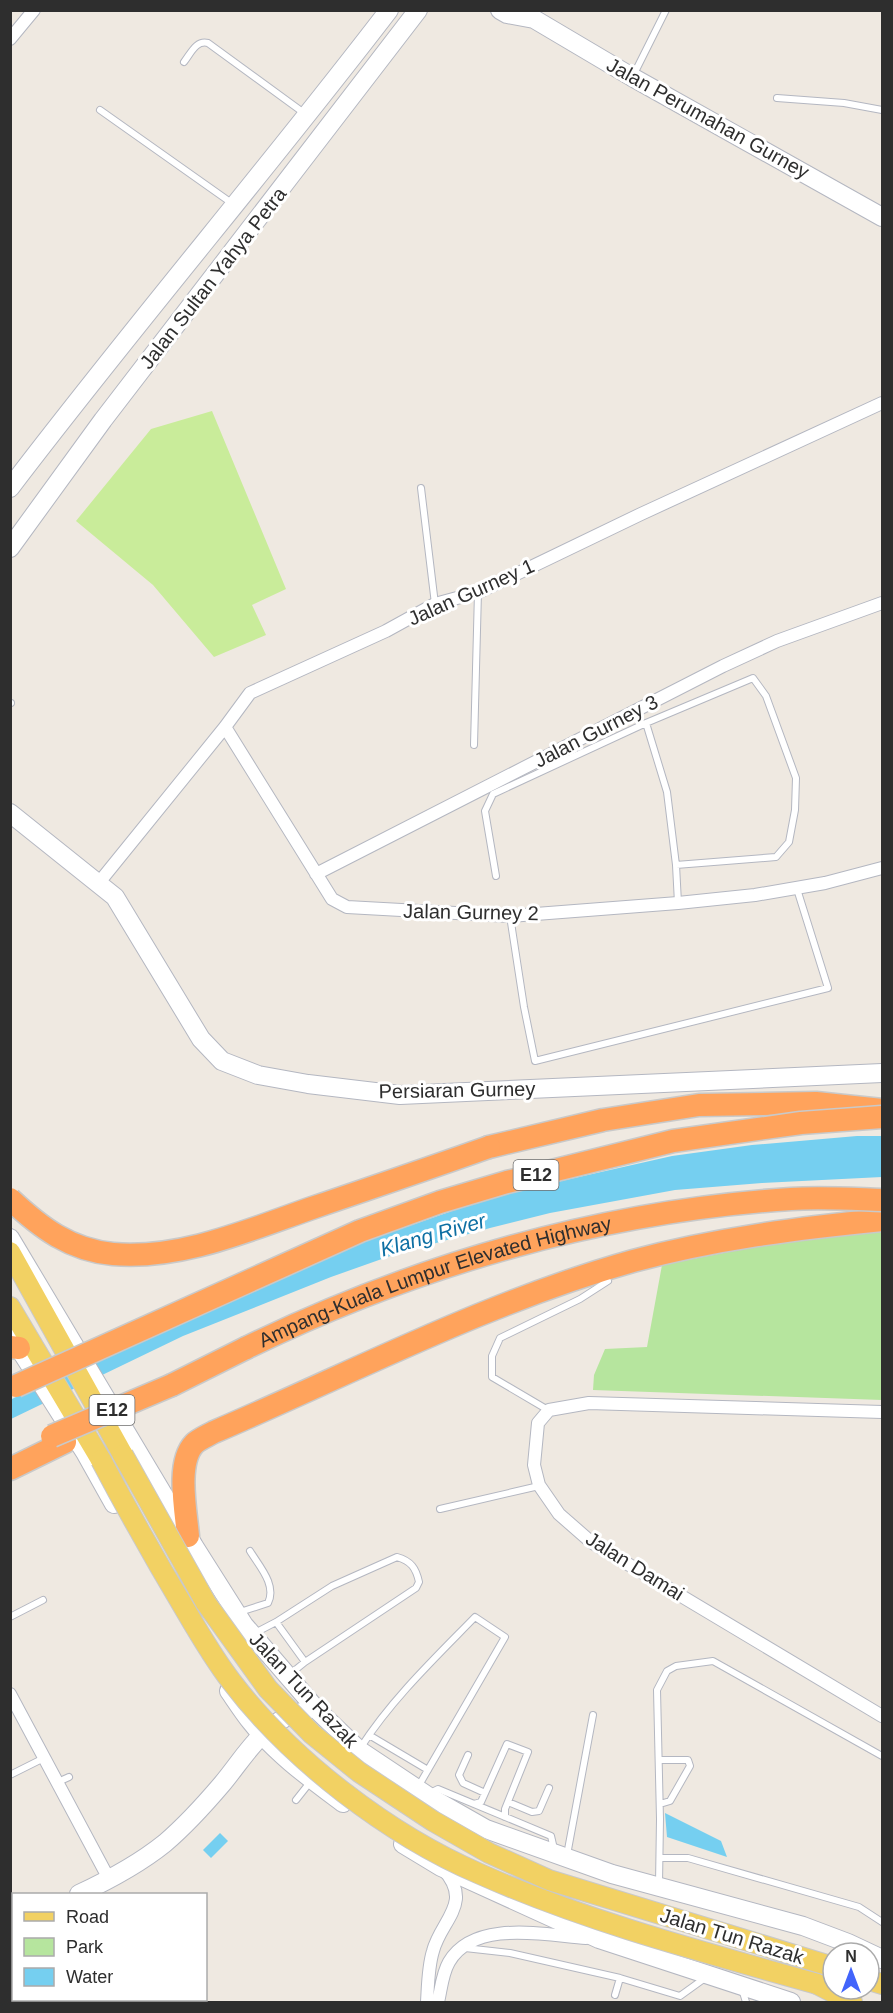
<svg xmlns="http://www.w3.org/2000/svg" width="893" height="2013" viewBox="0 0 893 2013" font-family="Helvetica,sans-serif">
<rect width="100%" height="100%" fill="#efe9e1"/>
<!-- green -->
<path fill="#b6e59e" d="M882,1229v171l-289,-10 1,-15 11,-26 42,-2 15,-82 118,-23z"/>
<!-- pitch -->
<path fill="#c9ec9a" d="M212,411l74,178 -34,16 14,30 -52,22 -61,-72 -77,-64 75,-92z"/>
<!-- water -->
<path fill="#75cff0" d="M857,1136h25v41l-120,6 -87,7 -125,23 -60,15 -97,27 -62,22 -148,59 -172,83 -1,-19 94,-47 210,-94 181,-63 177,-40 80,-11z
M665,1813l56,28 6,16 -60,-20z
M220,1833l8,8 -17,17 -8,-8z"/>
<g fill="none" stroke-linecap="round" stroke-linejoin="round">
<!-- lane casing -->
<g stroke="#b4b7c1" stroke-width="8">
<path id="lane" d="M184,62c7,-9 12,-22 24,-19l96,70
M633,76l33,-66
M777,98l67,5 38,7
M100,110l133,94
M421,488l14,116
M10,703h1
M646,723l21,69 9,73 2,38
M474,745l4,-153
M496,876l-11,-65 8,-17 153,-71 107,-45 13,18 30,82 -1,32 -6,32 -13,15 -100,8
M510,916l14,91 11,54 293,-73 -31,-99
M548,1410l-56,-33v-21l8,-18 80,-39 28,-18
M440,1509l99,-23
M240,1612l28,-9c9,-18 -9,-37 -18,-52
M10,1617l33,-17
M253,1634l23,-12 56,-36 65,-29c14,4 19,11 22,25l-3,6 -111,74 -29,-40
M289,1675l16,-13
M369,1735l59,35
M361,1747c31,-48 74,-89 114,-130l30,20 -87,150
M468,1755l-9,20 4,8 22,10
M659,1760h29l2,6 -20,35 -10,3
M10,1775l34,-17
M58,1782l11,-5
M430,1793l8,-4 113,47 3,13
M296,1800l15,-19
M508,1802l24,10 7,-1 10,-23
M474,1804l7,-2 26,-58 21,8 -23,57v8
M567,1855l26,-140
M661,1858h27l171,49 23,15
M659,1884l1,-65 -3,-129 10,-19 9,-5 37,-5 169,95
M465,1948l45,5 110,25 60,18 25,-18
M10,1964l4,6
M742,1989l4,13
M615,1995l5,-17
M30,2000l2,2
M48,2000l2,2"/>
</g>
<!-- street casing -->
<g stroke="#b4b7c1" stroke-width="14">
<path id="street" d="M10,39l24,-29
M225,727l107,172 15,8 163,9 168,-13 77,-8 70,-12 57,-15
M316,874l407,-208 54,-25 105,-38
M97,885l128,-158 25,-34 136,-62 49,-27 44,-12 162,-78 241,-111
M882,1412l-293,-9 -40,7 -11,13 -4,42 5,20 20,29 32,28 291,174
M10,1694l99,185
M427,2002c1,-16 1,-35 6,-51 8,-31 41,-48 10,-82
M438,2002c3,-12 4,-28 11,-40 25,-43 96,-27 137,-24"/>
</g>
<!-- secondary casing -->
<g stroke="#b4b7c1" stroke-width="20">
<path id="secondary" d="M500,10l7,4 27,5 98,58 250,140
M10,488c123,-162 255,-316 379,-478
M10,548l93,-128 315,-410
M10,813l105,84 86,142 21,22 36,14 50,9 92,11 482,-22
M10,1238l184,308 50,79 73,85 42,40 69,46 58,33 126,45 191,52 45,17 34,16
M10,1334l76,120 28,50
M229,1691c7,10 14,21 22,31 25,32 60,57 92,81
M403,1844l38,23 158,72 192,63
M79,1894c30,-14 60,-30 86,-51 21,-18 40,-39 57,-59 25,-30 43,-66 84,-73
M10,1928l4,-2"/>
</g>
<!-- primary casing -->
<g stroke="#c9c9c9" stroke-width="22">
<path id="primary" d="M10,1252l113,203
M10,1307l91,153
M869,1980l13,4
M817,1984l35,18"/>
</g>
<!-- highway casing -->
<g stroke="#c9c9c9" stroke-width="25">
<path id="highway" d="M489,1147l114,-27 96,-15 117,-2 66,7
M10,1347l9,1
M172,1385l74,-37
M10,1469l55,-27
M188,1536c-2,-24 -12,-73 6,-92 5,-5 13,-8 20,-12 138,-59 273,-130 419,-171 81,-22 166,-33 249,-41"/>
</g>
<!-- lane -->
<use href="#lane" stroke="#fff" stroke-width="6"/>
<!-- street -->
<use href="#street" stroke="#fff" stroke-width="12"/>
<!-- secondary -->
<use href="#secondary" stroke="#fff" stroke-width="18"/>
<!-- primary -->
<use href="#primary" stroke="#f2d163" stroke-width="20"/>
<!-- highway -->
<use href="#highway" stroke="#ffa35c" stroke-width="22"/>
<!-- primary-bridge casing -->
<g stroke="#c9c9c9" stroke-width="22" stroke-linecap="butt">
<path id="primary-bridge" d="M123,1455l83,148 62,86 44,45 47,38 74,49 56,32 60,27 278,85
M101,1460c27,51 55,101 85,151 14,24 28,48 45,70 60,79 158,154 249,193 108,48 223,78 337,110"/>
</g>
<!-- highway-bridge casing -->
<g stroke="#c9c9c9" stroke-width="25" stroke-linecap="butt">
<g id="highway-bridge">
<path d="M10,1199c31,29 60,51 103,55 67,6 136,-24 199,-46 59,-20 118,-40 177,-61"/>
<path id="s1" d="M246,1348c170,-83 356,-137 545,-149 30,-2 61,0 91,1"/>
<path d="M16,1386l344,-155 80,-29 67,-20 166,-41 128,-18 81,-6"/>
<path d="M52,1436l120,-51"/>
</g>
</g>
<!-- primary-bridge -->
<use href="#primary-bridge" stroke="#f2d163" stroke-width="20"/>
<!-- highway-bridge -->
<use href="#highway-bridge" stroke="#ffa35c" stroke-width="22"/>
</g>
<g text-anchor="middle" stroke-width="6" stroke-linejoin="round" paint-order="stroke">
<!-- shield labels -->
<g fill="#fff" stroke="#6d6d6d" stroke-width="1.5">
<rect x="513.5" y="1160" width="45" height="30" rx="4.5"/>
<rect x="89.5" y="1395" width="45" height="30" rx="4.5"/>
</g>
<g font-size="18" font-weight="bold" fill="#2e2e2e">
<text x="536" y="1181">E12</text>
<text x="112" y="1416">E12</text>
</g>
<!-- street labels -->
<g font-size="20" fill="#2e2e2e" stroke="#fff">
<text transform="translate(708 118) rotate(29)" y="7">Jalan Perumahan Gurney</text>
<text transform="translate(213 278) rotate(-52)" y="7">Jalan Sultan Yahya Petra</text>
<text transform="translate(471 592) rotate(-24)" y="7">Jalan Gurney 1</text>
<text transform="translate(596 731) rotate(-27)" y="7">Jalan Gurney 3</text>
<text transform="translate(471 912) rotate(1)" y="7">Jalan Gurney 2</text>
<text transform="translate(457 1090) rotate(-1)" y="7">Persiaran Gurney</text>
<text dy="7" stroke="none"><textPath href="#s1" startOffset="201">Ampang-Kuala Lumpur Elevated Highway</textPath></text>
<text transform="translate(635 1566) rotate(32)" y="7">Jalan Damai</text>
<text transform="translate(304 1690) rotate(47)" y="7">Jalan Tun Razak</text>
<text transform="translate(732 1936) rotate(17)" y="7">Jalan Tun Razak</text>
</g>
<!-- water labels -->
<g font-size="21" font-style="italic" fill="#0d6fa3" stroke="#fff">
<text transform="translate(433 1235) rotate(-16)" y="7">Klang River</text>
</g>
</g>
<!-- border -->
<rect width="893" height="2013" fill="none" stroke="#2e2e2e" stroke-width="24"/>
<!-- legend -->
<rect x="12" y="1893" width="195" height="108" fill="#ffffff" stroke="#ababab" stroke-width="1.5"/>
<rect x="24" y="1912" width="30" height="9" fill="#f2d163" stroke="#ababab" stroke-width="1.5"/>
<text x="66" y="1923" font-size="18" fill="#2e2e2e">Road</text>
<rect x="24" y="1938" width="30" height="18" fill="#b6e59e" stroke="#ababab" stroke-width="1.5"/>
<text x="66" y="1953" font-size="18" fill="#2e2e2e">Park</text>
<rect x="24" y="1968" width="30" height="18" fill="#75cff0" stroke="#ababab" stroke-width="1.5"/>
<text x="66" y="1983" font-size="18" fill="#2e2e2e">Water</text>
<!-- north arrow -->
<g transform="translate(851 1971)"><circle r="28" fill="#ffffff" stroke="#ababab" stroke-width="1.5"/>
<path d="M0-4.5L10 22L0 15L-10 22Z" fill="#4264fb"/>
<text y="-9" font-size="16" font-weight="bold" text-anchor="middle" fill="#2e2e2e">N</text>
</g>
</svg>
